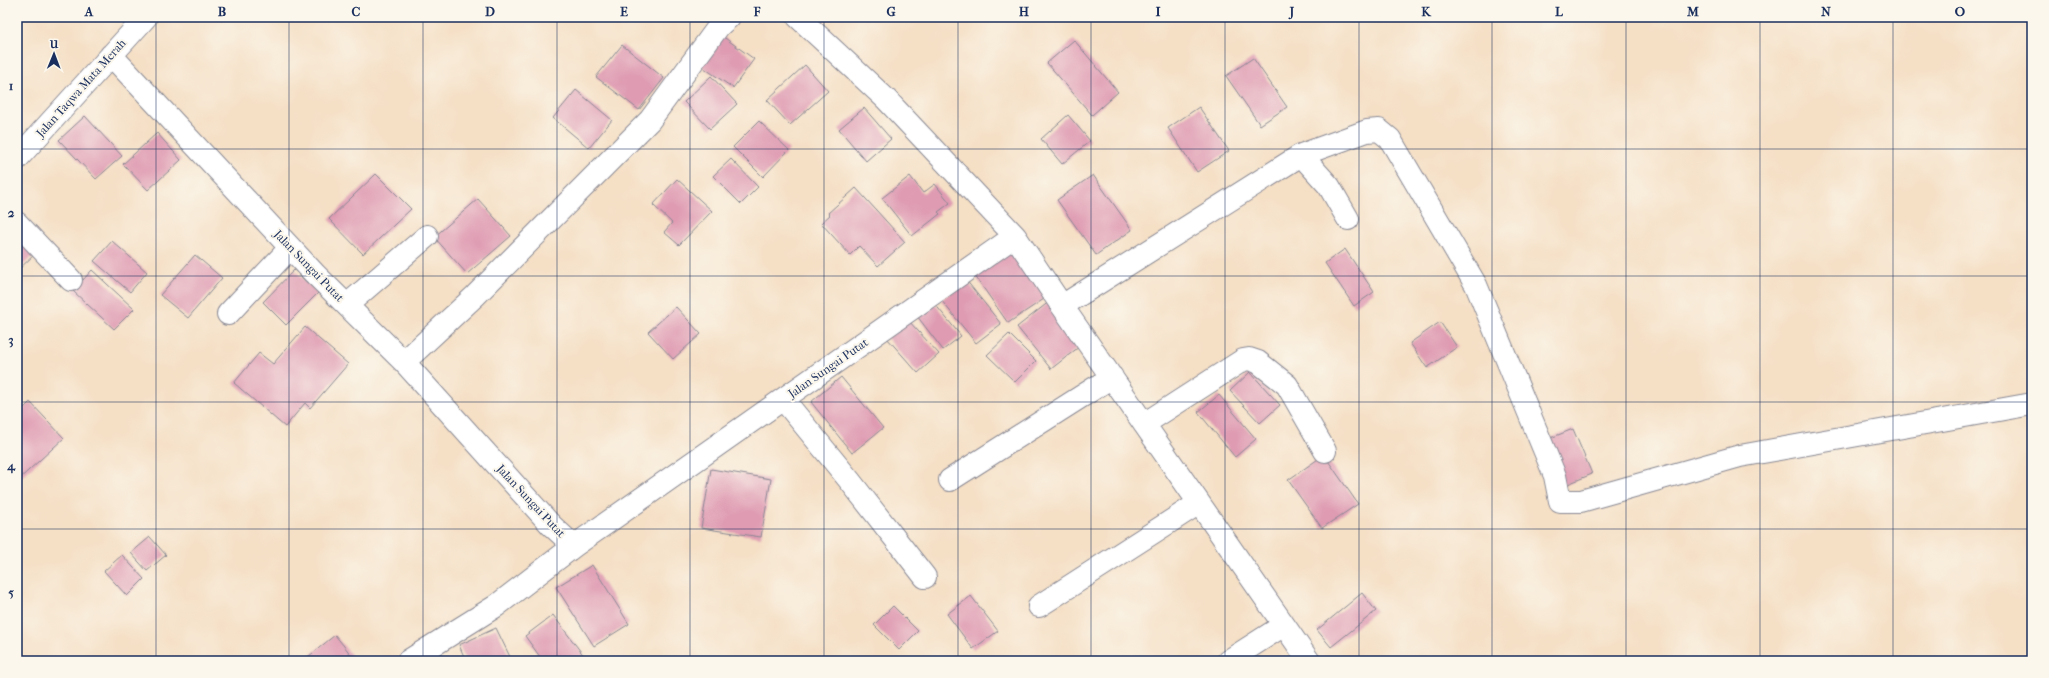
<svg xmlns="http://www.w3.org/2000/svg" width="2049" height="678" viewBox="0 0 2049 678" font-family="'IM FELL French Canon',serif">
<rect width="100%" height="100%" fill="#fbf7ec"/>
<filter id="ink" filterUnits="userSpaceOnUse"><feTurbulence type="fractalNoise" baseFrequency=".025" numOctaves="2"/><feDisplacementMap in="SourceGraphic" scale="8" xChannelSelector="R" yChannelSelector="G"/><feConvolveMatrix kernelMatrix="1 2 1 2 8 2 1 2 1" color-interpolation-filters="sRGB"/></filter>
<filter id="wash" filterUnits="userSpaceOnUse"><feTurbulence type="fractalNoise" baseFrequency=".012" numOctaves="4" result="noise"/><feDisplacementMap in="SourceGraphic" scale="16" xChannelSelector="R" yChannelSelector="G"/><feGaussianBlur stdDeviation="0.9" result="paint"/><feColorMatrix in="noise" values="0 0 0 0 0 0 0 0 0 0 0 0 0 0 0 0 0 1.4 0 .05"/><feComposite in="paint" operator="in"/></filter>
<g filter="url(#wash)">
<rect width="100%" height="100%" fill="#f5dfc5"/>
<g id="blocks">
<!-- building -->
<path fill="#df9bb2" d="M718,33l36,26 -21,29 -36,-25z
M1074,40l44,52 -26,23 -45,-52z
M622,45l42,33 -25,32 -43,-33z
M1253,58l34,49 -27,18 -34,-49z
M805,65l23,26 -38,34 -23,-25z
M711,76l26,28 -27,25 -26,-27z
M576,90l36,30 -23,28 -36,-30z
M1199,107l30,44 -32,21 -29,-44z
M864,108l27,31 -25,22 -27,-32z
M1068,115l22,26 -28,23 -21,-25z
M85,116l37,40 -26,23 -37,-39z
M759,121l30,29 -26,27 -30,-30z
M157,133l24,27 -33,30 -25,-26z
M731,159l27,28 -17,17 -28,-28z
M376,174l35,35 -48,45 -34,-35z
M1093,175l39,55 -36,25 -39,-55z
M910,176l13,17 12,-9 15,19 -12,9 2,2 -28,22 -30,-38z
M677,179l35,32 -33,34 -15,-13 8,-9 -19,-18z
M856,188l49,54 -27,24 -19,-20 -9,9 -29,-32 9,-8 -2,-2z
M478,199l33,37 -44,38 -33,-37z
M17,233l19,20 -19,18z
M112,241l35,31 -17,20 -36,-31z
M1017,247l33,48 -42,28 -33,-47z
M1345,249l29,43 -20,14 -29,-43z
M195,255l27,23 -34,40 -28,-23z
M92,270l42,39 -20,20 -41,-38z
M294,270l24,23 -32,32 -23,-23z
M966,280l35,44 -25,19 -35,-43z
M1050,301l34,42 -33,26 -34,-42z
M934,303l27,33 -18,14 -26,-34z
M676,307l25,27 -28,25 -25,-27z
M908,320l31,34 -21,19 -31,-35z
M1440,322l17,25 -30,21 -17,-25z
M305,327l43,37 -38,44 -5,-5 -20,24 -51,-44 25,-30 14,11z
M1009,334l27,27 -21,21 -28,-27z
M1250,372l30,33 -20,18 -30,-32z
M841,377l42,51 -31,25 -41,-51z
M1219,395l37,44 -21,18 -37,-45z
M30,402l34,36 -47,43v-66z
M1573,429l19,45 -29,12 -20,-45z
M1324,455l34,49 -36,24 -34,-48z
M711,469l60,10 -10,58 -60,-9z
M150,537l16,18 -19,16 -16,-18z
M122,555l22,24 -17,17 -23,-25z
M592,565l37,59 -35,22 -38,-59z
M1362,593l14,18 -45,36 -14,-17z
M971,596l27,35 -25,18 -26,-35z
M893,606l25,25 -19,19 -25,-25z
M553,615l31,41 -8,5h-33l-18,-25z
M496,628l16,33h-46l-7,-16z
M335,635l21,26h-53z"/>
</g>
</g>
<g filter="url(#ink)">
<use href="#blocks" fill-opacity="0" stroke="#888792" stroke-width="1"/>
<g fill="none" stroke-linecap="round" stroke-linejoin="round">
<!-- street casing -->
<g stroke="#888792" stroke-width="24">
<path id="street" d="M798,17l88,82 129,137
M111,55l203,218 90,89 147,163 23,21 441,-310 47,70
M1301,155l66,-24 12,-1 11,9 86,146 79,191 5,25h21l159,-45 292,-52
M17,159l129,-142
M17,223l54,57
M347,305l80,-69
M228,314l62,-66
M404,362l71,-66 175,-176 69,-94 10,-9
M783,399l67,82 75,96
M1144,424l99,-64 6,-1 9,3 29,23 38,66
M950,480l162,-103
M1039,606l160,-103
M408,661l88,-55 78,-60
M1228,661l56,-36
M1309,661l-247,-355 239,-151 28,31 19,33"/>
</g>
<!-- street -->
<use href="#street" stroke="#fff" stroke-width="22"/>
</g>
</g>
<!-- grid -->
<path fill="none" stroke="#1b2f5e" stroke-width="1" stroke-opacity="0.55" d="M156,17v644M289,17v644M423,17v644M557,17v644M690,17v644M824,17v644M958,17v644M1091,17v644M1225,17v644M1359,17v644M1492,17v644M1626,17v644M1760,17v644M1893,17v644M17,149h2015M17,276h2015M17,402h2015M17,529h2015"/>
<g text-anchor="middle" stroke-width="4" stroke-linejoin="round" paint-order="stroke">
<!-- street labels -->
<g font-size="12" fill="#1b2f5e" stroke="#fbf7ec">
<text transform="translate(81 88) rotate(-48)" y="4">Jalan Taqwa Mata Merah</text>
<text transform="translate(309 266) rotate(46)" y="4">Jalan Sungai Putat</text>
<text transform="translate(828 368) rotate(-35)" y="4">Jalan Sungai Putat</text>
<text transform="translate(531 501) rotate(47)" y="4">Jalan Sungai Putat</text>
</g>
</g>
<!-- margin -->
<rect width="2049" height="678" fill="none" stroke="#fbf7ec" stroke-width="44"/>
<!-- north arrow -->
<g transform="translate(54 54) rotate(1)" stroke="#fbf7ec" stroke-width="3" paint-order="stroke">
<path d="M0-3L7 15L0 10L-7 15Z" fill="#1b2f5e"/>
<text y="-6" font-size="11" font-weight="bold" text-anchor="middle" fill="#1b2f5e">U</text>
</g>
<rect x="22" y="22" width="2005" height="634" fill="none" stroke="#1b2f5e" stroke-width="1.5"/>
<g font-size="13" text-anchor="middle" font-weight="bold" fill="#1b2f5e">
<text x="89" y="16">A</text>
<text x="222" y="16">B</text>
<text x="356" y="16">C</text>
<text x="490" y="16">D</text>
<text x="624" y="16">E</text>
<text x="757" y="16">F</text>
<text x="891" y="16">G</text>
<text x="1024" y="16">H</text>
<text x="1158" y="16">I</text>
<text x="1292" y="16">J</text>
<text x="1426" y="16">K</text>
<text x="1559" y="16">L</text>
<text x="1693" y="16">M</text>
<text x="1826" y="16">N</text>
<text x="1960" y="16">O</text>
<text x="11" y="90">1</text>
<text x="11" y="217">2</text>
<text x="11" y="344">3</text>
<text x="11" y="470">4</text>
<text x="11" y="597">5</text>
</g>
</svg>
